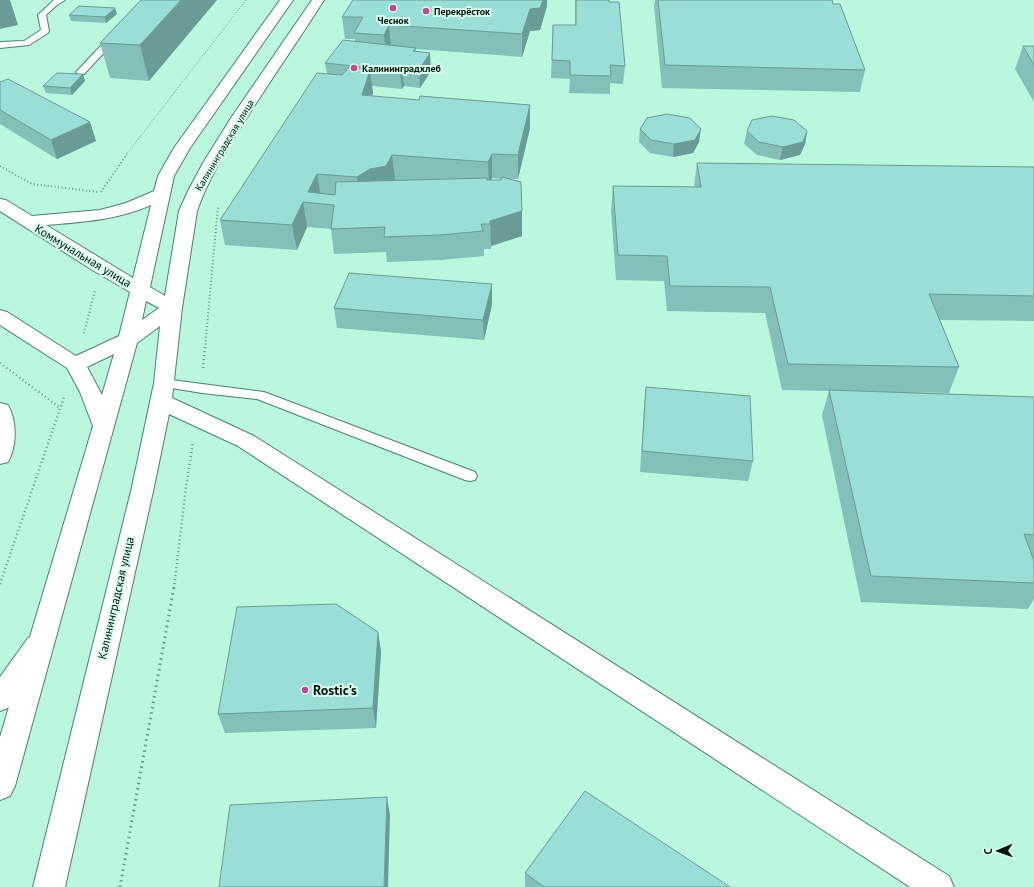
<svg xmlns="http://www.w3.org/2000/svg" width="1034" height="887" viewBox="0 0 1034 887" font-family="'PT Sans',sans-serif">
<rect width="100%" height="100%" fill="#baf7dd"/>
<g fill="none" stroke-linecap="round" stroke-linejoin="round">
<!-- lane casing -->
<g stroke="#48826c" stroke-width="2">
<path id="lane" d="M54,0h11l-8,5 -11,10 3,16 -1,2 -19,12 -29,3v-6l24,-1 17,-11 -3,-15z
M114,34l4,3 -1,2 -33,35h-6l-2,-2 2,-2 33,-35z
M164,379l100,13 211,80 2,4 -2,4 -5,1 -5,-1 -208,-81 -55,-6 -43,-7 -2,-3 2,-3z"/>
</g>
<!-- street casing -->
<g stroke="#48826c" stroke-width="2">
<path id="street" d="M0,403l8,2c9,16 9,41 0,57l-8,2z
M37,635l9,3 4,8 -40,61 -10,4v-34l28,-39z"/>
</g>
<!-- secondary casing -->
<g stroke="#48826c" stroke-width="2">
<path id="secondary" d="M280,0h13l-103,148 -16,28 -24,111 15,9 14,-85 9,-20 15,-28 28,-45 81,-118h12c-26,41 -54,81 -80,122 -18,29 -36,57 -47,89l-15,97 -10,90 82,38 695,440 5,11h-44l-672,-441 -69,-32 -15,73 -89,400h-32l99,-400 22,-104 6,-57 -23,17 -122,443 -5,10 -10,4v-63l93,-311 -13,-34 -13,-24 -67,-43v-15l7,2 69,44 43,-20 11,-44 -36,-21 -94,-60v-12l6,1 26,16 68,-6 26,-7 28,-12 4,-15 16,-28zM151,205l-18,73 -87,-53c36,-3 71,-5 105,-20zM146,301l13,7 -17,12zM114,354l-12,41 -15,-28z"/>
</g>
<!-- path-far3 -->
<path stroke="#699583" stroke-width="1.5" stroke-dasharray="0.5 2" stroke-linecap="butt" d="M126,155l120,-155"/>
<!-- path-far2 -->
<path stroke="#699583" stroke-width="2" stroke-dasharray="1 2.5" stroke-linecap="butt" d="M0,166l32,18 66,8
M101,192l26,-38
M84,333l11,-43
M205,348l13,-142"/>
<!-- path-far1 -->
<path stroke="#699583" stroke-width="2.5" stroke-dasharray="1 3" stroke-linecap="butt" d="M0,363l60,45
M203,368l2,-21
M0,584l64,-187
M174,588l12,-101 7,-45"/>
<!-- path -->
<path stroke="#699583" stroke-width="3" stroke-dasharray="1.5 4" stroke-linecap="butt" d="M120,887l54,-300"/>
<!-- lane -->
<use href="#lane" fill="#fff" fill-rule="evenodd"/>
<!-- street -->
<use href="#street" fill="#fff" fill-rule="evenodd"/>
<!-- secondary -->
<use href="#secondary" fill="#fff" fill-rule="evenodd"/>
</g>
<!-- wall -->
<path fill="#84bfb9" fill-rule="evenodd" d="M141,0l8,81 -39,-3 -10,-35z
M575,0h34l16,66 -2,18 -13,-1v11l-41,-1 1,-14 -19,-1 2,-53h22z
M655,0h177l33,70 -5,22 -198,-4 -8,-82z
M547,6l-7,24 -10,1 -8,26 -106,-8v3l15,19 -11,17 -16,-2 -2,3 -30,-3 1,7 -1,3 158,32 -12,51h-9l13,32v25l-31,10v3h-7v7l-43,4 -54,2 -1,-10 -52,2 -3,-25 -24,-2 -10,23 -72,-5 -5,-25 107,-146 -2,-11 30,-21v-3h-10l-3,-22zM492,178l9,1v1h-10zM395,180h10l-11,1z
M117,14l-11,9 -35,-2 -2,-6z
M1023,46h11v56l-19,-33z
M85,81l-13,14 -26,-2 -3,-7z
M0,82l90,40 6,19 -39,18 -57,-35z
M640,129l59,13 -6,11 -20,4 -23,-4 -11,-11z
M747,131h60l-2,13 -5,11 -20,5 -23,-5 -13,-11z
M697,163l337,4v154l-94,-1 19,47 -10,26 -51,-1 136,5v202l-6,10 -167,-7 -39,-187 7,-24 -47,-1 -17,-77 -98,-2 -3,-30 -48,-1 -5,-69 2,-25 81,1z
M492,304l-8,36 -147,-12 -3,-20z
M646,387l107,74 -5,20 -108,-9 4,-64z
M378,632l3,20 -5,76 -151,5 -7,-19z
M525,873l205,14h-205z"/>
<!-- shaded-wall -->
<path fill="#6b9b96" d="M0,0h10l8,25 -18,4z
M181,0h36l-68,81 -9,-36z
M543,0h4v6l-7,24 -10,1 -8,26v-23l8,-25z
M115,8l2,6 -11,9 -1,-6z
M389,25l2,23 -5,9 -2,-22z
M430,53l1,18 -11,17 -1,-18z
M402,68l2,18 -2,3 -2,-18z
M370,70l3,23 -9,25 -2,-23z
M83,74l2,7 -13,14 -2,-7z
M530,105v23l-12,51v-24z
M90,122l6,19 -39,18 -6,-19z
M701,129l-2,13 -6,11 -20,4 1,-13z
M807,131l-2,13 -5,11 -20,5 3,-13z
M492,154v24l-3,8 -1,-24z
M392,155l3,25 -6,11 -29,11 -3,-25z
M317,174l4,24 -13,-6z
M303,202l4,25 -10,23 -5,-25z
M522,211v25l-31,10 -1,-25z
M492,284v20l-8,36 -1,-20z
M378,632l3,20 -5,76 -3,-20z
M387,797l3,18 -2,72h-4z"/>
<!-- building -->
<path fill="#99ded7" stroke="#6b9b96" d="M141,0h40l-41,45 -40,-2z
M353,0h190l-3,8 -10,1 -8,25 -133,-9 -5,10 -30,-2 9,-16h-21z
M576,0h33v2h10l6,64 -15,-1 1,11 -41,-1v-14l-18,-1 1,-35h23z
M658,0h174l1,4h7l25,66 -200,-5z
M79,6l36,2 -10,9 -36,-2z
M343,40l73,8 -3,3 17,2 -11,17 -17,-2 -2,3 -75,-8z
M1023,46h11v19z
M349,67l21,3 -8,25 57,5 1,-4 110,9 -12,50 -26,-1 -4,8 -96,-7 -6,11 -16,3 -13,8 -40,-3 -9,18 27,3 1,-13 151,-4v2h14l1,-3 19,5 1,29 -32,10v3h-9l2,7 -43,4 -56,2 1,-10 -54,2 3,-24 -31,-3 -11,23 -72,-5 97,-147 25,2z
M57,73l26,1 -13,14 -27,-2z
M8,79l82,43 -39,18 -51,-30v-28z
M667,114l23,4 11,11 -6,11 -21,4 -23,-4 -11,-11 7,-11z
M772,116l22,4 13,11 -4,11 -20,5 -24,-5 -12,-11 5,-11z
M697,163l337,4v129l-105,-2 30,73 -171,-3 -18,-77 -100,-1 -3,-30 -49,-1 -5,-69 88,1z
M349,273l143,11 -9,36 -149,-12z
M646,387l104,9 3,65 -111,-10z
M829,390l205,7v138l-10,-1 10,27v22l-163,-7z
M336,604l42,28 -5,76 -155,6 19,-107z
M585,791l145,96h-186l-19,-14z
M387,797l-3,90h-165l11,-82z"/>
<!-- markers -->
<g fill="#c34490" stroke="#dafeee" stroke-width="1.5">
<circle cx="393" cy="8" r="4"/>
<circle cx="426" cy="11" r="4"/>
<circle cx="354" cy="68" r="4"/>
<circle cx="305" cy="690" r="4"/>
</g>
<g text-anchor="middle" stroke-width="4" stroke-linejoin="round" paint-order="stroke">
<!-- far-poi labels -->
<g font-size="10" font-weight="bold" fill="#00150d" stroke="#dafeee" text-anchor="start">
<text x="434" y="15">Перекрёсток</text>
<text x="393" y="24" text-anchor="middle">Чеснок</text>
<text x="362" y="72">Калининградхлеб</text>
</g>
<!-- far-street labels -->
<g font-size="10" fill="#00150d" stroke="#dafeee">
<text transform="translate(224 145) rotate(-59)" y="4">Калининградская улица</text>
</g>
<!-- street labels -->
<g font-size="12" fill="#00150d" stroke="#dafeee">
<text transform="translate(83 256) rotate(31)" y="4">Коммунальная улица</text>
<text transform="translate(116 598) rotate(-77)" y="4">Калининградская улица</text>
</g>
<!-- near-poi labels -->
<g font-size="14" font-weight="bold" fill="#00150d" stroke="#dafeee" text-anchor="start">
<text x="313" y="695">Rostic's</text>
</g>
</g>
<!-- north arrow -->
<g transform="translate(998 851) rotate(268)" stroke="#dafeee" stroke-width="3" paint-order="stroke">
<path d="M0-3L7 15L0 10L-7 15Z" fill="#00150d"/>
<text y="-6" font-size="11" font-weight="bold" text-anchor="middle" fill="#00150d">С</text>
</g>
</svg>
